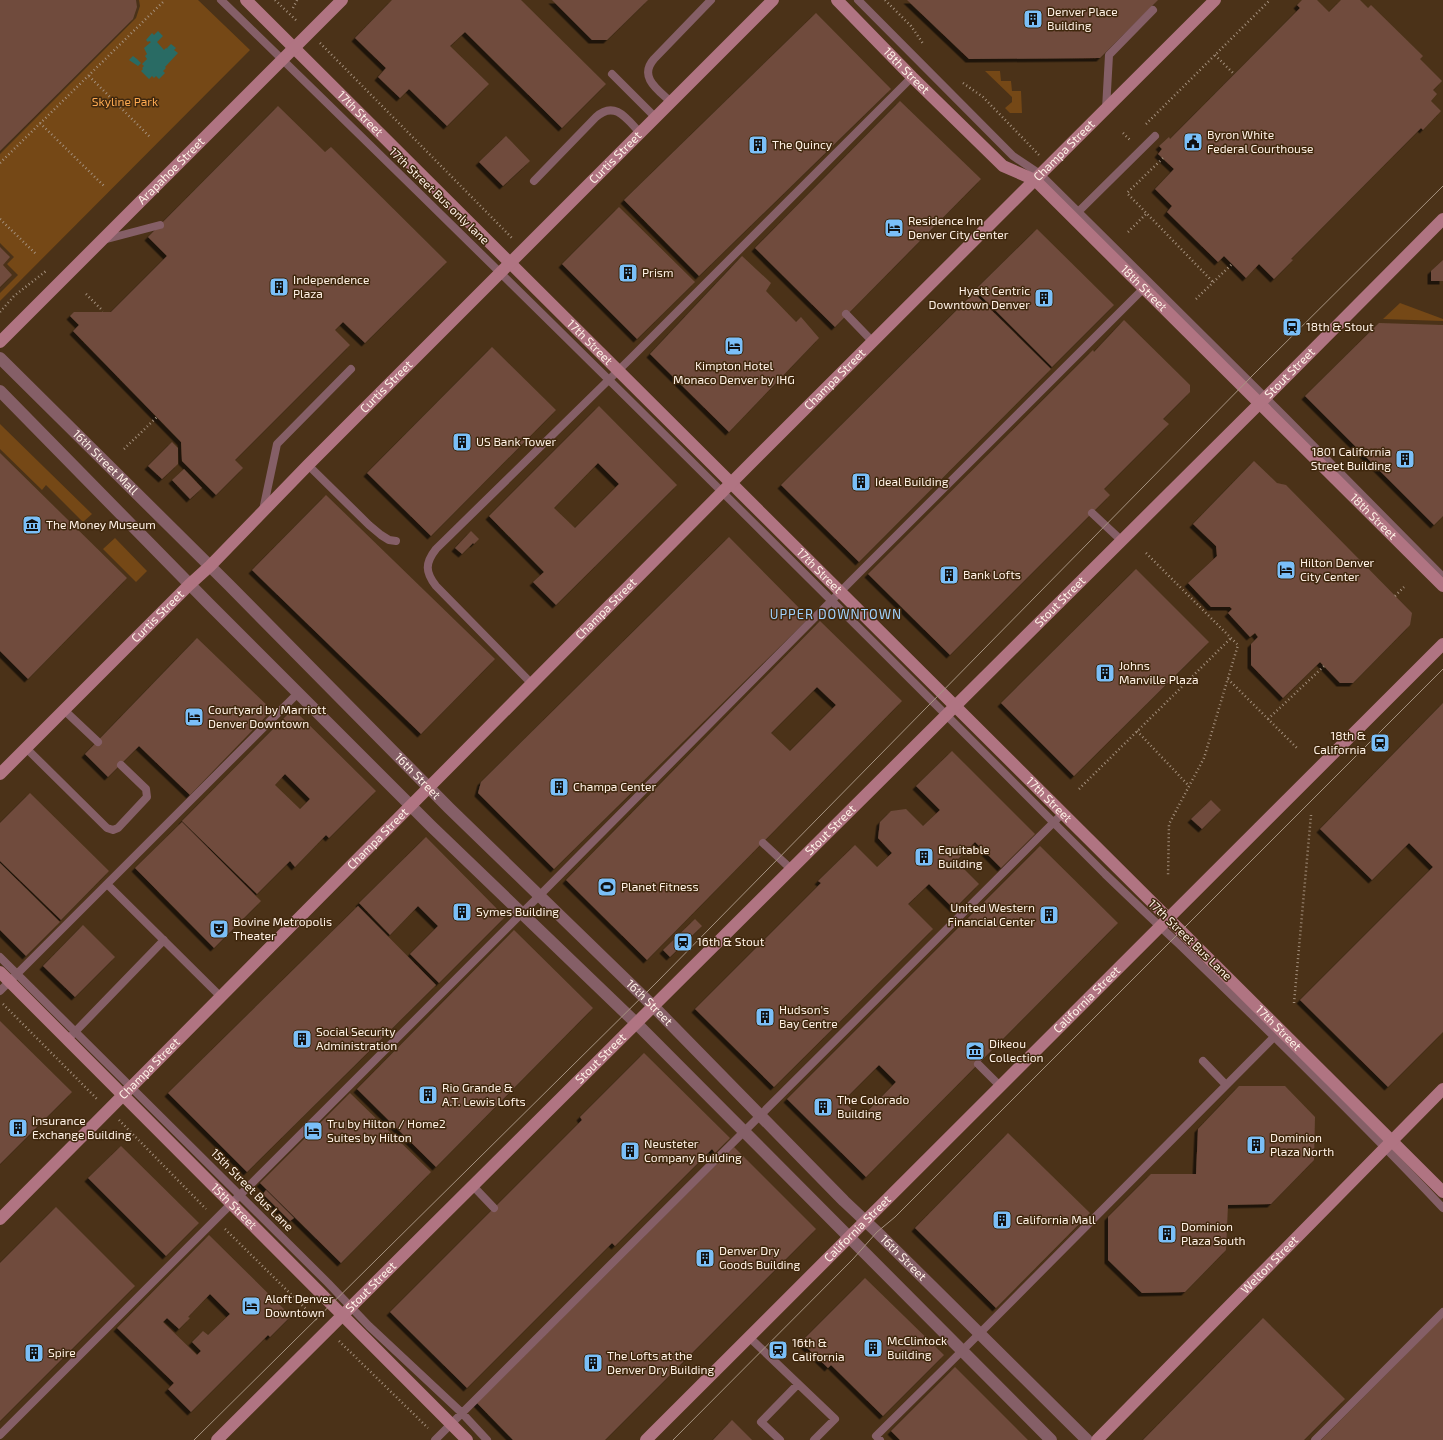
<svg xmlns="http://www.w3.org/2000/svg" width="1443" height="1440" viewBox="0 0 1443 1440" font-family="'Exo 2',sans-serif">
<defs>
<filter id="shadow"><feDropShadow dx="-3.5" dy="3.5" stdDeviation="0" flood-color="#0009"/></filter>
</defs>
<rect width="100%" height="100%" fill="#4b3218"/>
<!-- green -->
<path fill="#754816" d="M139,0h59l52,50 -250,251v-8l18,-18 -11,-11 7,-7 -14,-14v-89l136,-136 4,-12z
M985,71h15l1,10h10l1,10h9l1,22h-12l-5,-5 7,-6v-5z
M1400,303l43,16v2l-60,-2z
M0,424l92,90 -9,8 -37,-37 -4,5 -42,-41z
M115,538l32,33 -11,11 -33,-33z"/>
<!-- water -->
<path fill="#296b64" d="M158,31l5,5 -6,6 7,8 2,-2 2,1 -1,-1 4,-4 5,4 -2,2 4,3 -13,14 1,1 -3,3 2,2 -6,6 -3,-3 -2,2 -2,-2 -3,3 -8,-8 2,-2 -1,-1 2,-2 -3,-3 -3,3 -9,-6 4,-4 4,3 2,-2 -2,2 5,5 5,-5 -2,-3 2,-2 -3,-6 7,-6 -2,-1 -1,1 -2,-2 6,-7 2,2z"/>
<!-- building -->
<path fill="#6f4c3d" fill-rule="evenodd" filter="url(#shadow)" d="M0,0h136l1,7 -4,12 -133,132z
M392,0h129l85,84 -44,44 -97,-96 -15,14 39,38 -42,42 -38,-37 -9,9 -22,-21 8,-9 -31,-30z
M552,0h96l-41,40h-15z
M907,0h251l-58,58 -131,1z
M1302,0h15l12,12 12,-12h19l8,8 3,-3 52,51 -3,3 22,22 -9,9 4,4 -6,7 10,10 -18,19 -2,-2 -130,131 2,1 -19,19 -15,-15 -13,14 -22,-22 -6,6 -51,-50 5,-6 -17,-17 19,-20 -16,-15 4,-5 -3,-3 10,-9 1,2 130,-131 -3,-3z
M816,13l75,76 -192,187 -75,-76z
M900,101l81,78 -146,148 -80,-79z
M278,106l47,46 6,-5 116,115 -82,81 -22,-21 -8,8 15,15 -115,115 8,8 -27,27 -34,-34 -1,-19 -108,-111 6,-6 -9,-9 4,-4h37l56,-56 -19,-19z
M506,136l24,25 -27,25 -24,-24z
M619,207l76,75 -58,57 -75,-75z
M1037,229l77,76 -62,62 -77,-77z
M0,247l10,10 -7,8 9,10 -12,12z
M742,256l29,27 -5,8 30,31 5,-5 18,21 -90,94 -79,-78z
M1443,260v21h-12v-10z
M974,293l77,76 -192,193 -78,-77z
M1124,320l66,65v7l-27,27 6,5 -65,65 6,6 -160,160 -82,-81 225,-224 1,2z
M1379,323l64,2v191l-9,9 -129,-129z
M492,347l64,63 -125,126 -64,-63z
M599,406l78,79 -121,120 -23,-23 11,-10 -55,-56zM598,463l21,21 -44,44 -21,-20z
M172,442l6,6v16l-16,15 -14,-13z
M0,453l127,125 -99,101 -28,-28z
M1254,461l23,22 9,2 126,128 -2,12 -57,58h-13l-20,-21 -37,36 -32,-33v-21l7,-7 -3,-4 -5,4 -22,-24 4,-4 -2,-2h-19l-23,-24 29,-27 -1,-10 -23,-22z
M184,469l18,19 -12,11 -18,-19z
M326,495l169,164 -74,75 -169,-164z
M471,531l8,8 -5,5 -1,-1 -11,11 -7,-6z
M729,537l80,81 -255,251 -76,-76 3,-11z
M1136,569l73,73 -135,134 -73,-73z
M820,621l82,80 -255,259 -81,-80zM817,687l19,18 -46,46 -19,-18z
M197,638l75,72 -82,85 -51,-49 -31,31 -23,-23z
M1443,703v329l-55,55 -88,-87 133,-133 -24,-24 -37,37 -52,-51z
M293,709l83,82 -47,47 -3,-3 -31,32 -5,-6 -33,33 -75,-73zM285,774l25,25 -10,10 -25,-24z
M952,751l83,83 -34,34 -26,-26 -19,19 23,23 -25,25 -25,-25 -21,20 25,25 -159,158 -79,-78 126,-126 -3,-2 37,-36 22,22 15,-14 -14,-15 2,-16 11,-11 15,-2 17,17 17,-16 -24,-24z
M30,793l79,78 -48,49 -61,-59v-38z
M1211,800l10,10 -19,19 -11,-10z
M182,822l79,79 -47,47 -79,-80z
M426,837l79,80 -66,66 -29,-29 28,-28 -20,-20 -28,29 -31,-32z
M1040,846l78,77 -252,254 -79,-78zM879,1065l17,17 -35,36 -18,-17z
M0,863l60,59 -34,34 -26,-26z
M358,906l78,79 -189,187 -79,-79z
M695,919l7,7 -32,31 -7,-7z
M83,925l32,32 -40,40 -32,-31z
M514,930l79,78 -157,159 -79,-78z
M0,1021l72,71 -72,72z
M644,1053l86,85 -15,15 -3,-4 -97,97 -3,-3 -145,145 -77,-76 192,-192 -2,-3z
M1239,1086h46l30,31 -1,43 -43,44 -43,1 -2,45 -41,42 -43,1 -34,-33v-43l43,-43h45l2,-45z
M350,1093l81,79 -90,91 -81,-80z
M1008,1133l82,80 -94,95 -81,-80z
M121,1146l78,77 -33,33 -78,-78z
M734,1147l82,82 -211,211h-92l-36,-37z
M266,1190l28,28 -4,3 -27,-27z
M56,1207l79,79 -135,135v-158z
M209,1235l82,81 -21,21 -2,-2 -77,77 -23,-23 6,-6 -57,-55zM210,1294l20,20 -22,21 -5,-4 -11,11 9,9 -4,4 -34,-33 4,-4 12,11 11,-11 -2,-1z
M865,1278l79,77 -61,61 -52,-51 -3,3 -27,-26z
M1443,1317v123h-122z
M1263,1318l82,81 -41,41h-161z
M955,1367l73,73h-128l-9,-9z
M732,1420l20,20h-39z"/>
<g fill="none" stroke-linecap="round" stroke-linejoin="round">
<!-- path -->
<path stroke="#a4907d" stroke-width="2.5" stroke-dasharray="1 3" stroke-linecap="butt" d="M275,0l23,22
M885,0l26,26 13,19
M293,8l4,-8
M320,43l193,196
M1215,55l19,19
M89,76l62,62
M963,83l20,14 56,58
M40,123l64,63
M1146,124l124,-124
M1123,133l7,7 1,-1
M1163,158l-36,35 86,89
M0,163l165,-163
M0,219l36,35
M1128,232l19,-19
M86,294l17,17
M1196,299l36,-35
M0,312l14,-16 32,-25
M1288,322l1,1
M124,449l33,-32
M1146,553l92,92 -34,113 -35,66 -1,53
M1395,596l9,-9
M1228,679l69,69
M1268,719l56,-53
M1137,731l52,55
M1079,789l152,-151
M1294,1003l17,-188
M3,1004l95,96
M119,1120l87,89
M225,1229l92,91
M339,1341l89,87"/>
<!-- lane -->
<path stroke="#855f67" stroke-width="8" d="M221,0c297,288 591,580 884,874 25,24 50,48 75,71 89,86 178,173 263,263
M858,0l155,156 27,18 243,241 160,162
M612,74l43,43
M671,102c-13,-12 -33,-25 -17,-43l57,-59
M1106,109l3,-54 44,-45
M534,181l62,-64c19,-17 31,2 44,16
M1074,216l81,-80
M103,240l57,-15
M846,314l27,28
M308,465l61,60 12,10 8,5 7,1
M263,510l14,-66 74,-75
M1092,513l30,28
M532,684l-96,-98c-11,-14 -11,-23 0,-37l193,-189 283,-283
M64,710l34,32
M26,748l81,80 6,2 5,-2 29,-31 -1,-8 -25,-24
M763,843l28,26
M107,884l114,113
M0,957l328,326 41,43 93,87 25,27
M0,991l298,-298
M72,1035l92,-95
M1203,1061l23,24
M978,1064l22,22
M473,1186l21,22
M749,1337l86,82 -21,21
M0,1435l540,-540 312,-315 292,-292
M435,1440l622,-621
M780,1440l-19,-18 37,-38
M880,1440l-4,-4 103,-102 298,-300
M1315,1440l128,-128"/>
<!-- street -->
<g stroke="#855f67" stroke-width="12">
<path id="s1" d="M0,358l229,227 220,223 204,198 191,195 33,31 210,208"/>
<path d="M0,391l209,213 222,222 205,197 415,417"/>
</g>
<!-- secondary -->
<g stroke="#b07482" stroke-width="12">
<path id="s2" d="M246,0l1197,1192"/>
<path id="s3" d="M837,0l75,77 91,89 32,14 408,406"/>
<path id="s4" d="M0,342l342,-342"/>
<path id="s5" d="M0,774l189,-189 21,-19 98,-101 465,-465"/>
<path id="s6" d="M0,972l467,468"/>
<path id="s7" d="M0,1219l751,-756 464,-463"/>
<path id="s8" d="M217,1440l1043,-1037 183,-184"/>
<path id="s9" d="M646,1440l797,-796"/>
<path id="s10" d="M1097,1440l346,-351"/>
</g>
<!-- tram -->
<path stroke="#a69380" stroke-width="1" d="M194,1440l464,-459 595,-606 190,-189
M673,1440l180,-181 24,-27 18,-15 548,-548"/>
</g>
<!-- icons -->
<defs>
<g id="building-square" transform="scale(1)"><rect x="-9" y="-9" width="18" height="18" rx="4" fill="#7abff8" stroke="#40280e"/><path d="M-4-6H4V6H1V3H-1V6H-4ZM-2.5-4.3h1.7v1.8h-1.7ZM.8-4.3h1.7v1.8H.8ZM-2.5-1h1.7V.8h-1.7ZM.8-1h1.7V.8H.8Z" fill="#111"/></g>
<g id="civic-square" transform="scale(1)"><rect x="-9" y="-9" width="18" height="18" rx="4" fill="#7abff8" stroke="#40280e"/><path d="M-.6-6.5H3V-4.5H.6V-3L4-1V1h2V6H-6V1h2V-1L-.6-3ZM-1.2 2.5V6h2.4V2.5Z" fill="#111"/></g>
<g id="hotel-square" transform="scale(1)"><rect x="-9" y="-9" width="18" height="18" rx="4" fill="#7abff8" stroke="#40280e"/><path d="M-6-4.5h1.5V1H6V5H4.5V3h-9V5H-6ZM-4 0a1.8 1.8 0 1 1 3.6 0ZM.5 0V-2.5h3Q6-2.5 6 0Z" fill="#111"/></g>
<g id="station-square" transform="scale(1)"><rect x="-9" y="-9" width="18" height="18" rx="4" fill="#7abff8" stroke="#40280e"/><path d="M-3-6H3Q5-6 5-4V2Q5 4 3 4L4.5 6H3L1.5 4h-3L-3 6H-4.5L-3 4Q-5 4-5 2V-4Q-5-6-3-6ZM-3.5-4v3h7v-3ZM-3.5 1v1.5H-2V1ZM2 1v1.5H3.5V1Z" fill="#111"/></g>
<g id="museum-square" transform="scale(1)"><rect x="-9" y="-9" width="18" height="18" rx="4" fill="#7abff8" stroke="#40280e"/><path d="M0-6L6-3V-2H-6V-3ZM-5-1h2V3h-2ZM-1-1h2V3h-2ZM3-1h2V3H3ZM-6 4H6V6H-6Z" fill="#111"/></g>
<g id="stadium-square" transform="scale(1)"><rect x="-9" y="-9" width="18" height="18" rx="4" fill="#7abff8" stroke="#40280e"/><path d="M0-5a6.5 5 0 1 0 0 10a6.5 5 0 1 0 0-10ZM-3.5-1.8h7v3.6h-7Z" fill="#111"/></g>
<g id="theatre-square" transform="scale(1)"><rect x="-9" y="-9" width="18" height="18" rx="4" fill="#7abff8" stroke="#40280e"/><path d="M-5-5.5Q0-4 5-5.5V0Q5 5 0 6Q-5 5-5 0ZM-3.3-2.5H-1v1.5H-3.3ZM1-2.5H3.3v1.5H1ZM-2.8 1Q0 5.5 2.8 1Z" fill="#111"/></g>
</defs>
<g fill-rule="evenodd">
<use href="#building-square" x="1033" y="19"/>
<use href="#civic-square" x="1193" y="142"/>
<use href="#building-square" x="758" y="145"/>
<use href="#hotel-square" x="894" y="228"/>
<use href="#building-square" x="628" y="273"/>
<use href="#building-square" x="279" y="287"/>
<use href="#building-square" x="1044" y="298"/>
<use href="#station-square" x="1292" y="327"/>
<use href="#hotel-square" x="734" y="346"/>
<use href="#building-square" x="462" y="442"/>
<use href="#building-square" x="1405" y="459"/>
<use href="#building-square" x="861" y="482"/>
<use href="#museum-square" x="32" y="525"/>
<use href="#hotel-square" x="1286" y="570"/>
<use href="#building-square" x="949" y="575"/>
<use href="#building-square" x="1105" y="673"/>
<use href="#hotel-square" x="194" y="717"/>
<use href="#station-square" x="1380" y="743"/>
<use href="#building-square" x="559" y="787"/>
<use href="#building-square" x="924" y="857"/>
<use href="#stadium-square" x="607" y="887"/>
<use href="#building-square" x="462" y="912"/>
<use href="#building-square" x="1049" y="915"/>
<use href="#theatre-square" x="219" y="929"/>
<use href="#station-square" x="683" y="942"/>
<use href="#building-square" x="765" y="1017"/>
<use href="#building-square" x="302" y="1039"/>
<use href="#museum-square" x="975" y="1051"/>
<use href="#building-square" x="428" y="1095"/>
<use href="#building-square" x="823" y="1107"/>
<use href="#building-square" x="18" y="1128"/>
<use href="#hotel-square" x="313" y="1131"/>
<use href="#building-square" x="1256" y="1145"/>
<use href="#building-square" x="630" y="1151"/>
<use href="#building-square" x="1002" y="1220"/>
<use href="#building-square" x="1167" y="1234"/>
<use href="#building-square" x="705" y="1258"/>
<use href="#hotel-square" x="251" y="1306"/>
<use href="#building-square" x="873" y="1348"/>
<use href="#station-square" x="778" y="1350"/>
<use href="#building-square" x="34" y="1353"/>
<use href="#building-square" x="593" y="1363"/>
</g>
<g text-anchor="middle" stroke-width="3" stroke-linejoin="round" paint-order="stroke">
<!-- poi labels -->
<g font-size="12" fill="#fff2e6" stroke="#40280e" text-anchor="start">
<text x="1047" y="16">Denver Place<tspan x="1047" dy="14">Building</tspan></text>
<text x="1207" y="139">Byron White<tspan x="1207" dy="14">Federal Courthouse</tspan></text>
<text x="772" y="149">The Quincy</text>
<text x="908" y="225">Residence Inn<tspan x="908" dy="14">Denver City Center</tspan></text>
<text x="642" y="277">Prism</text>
<text x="293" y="284">Independence<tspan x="293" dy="14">Plaza</tspan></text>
<text x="1030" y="295" text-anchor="end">Hyatt Centric<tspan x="1030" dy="14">Downtown Denver</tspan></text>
<text x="1306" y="331">18th &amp; Stout</text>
<text x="734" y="370" text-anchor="middle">Kimpton Hotel<tspan x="734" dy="14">Monaco Denver by IHG</tspan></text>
<text x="476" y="446">US Bank Tower</text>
<text x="1391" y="456" text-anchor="end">1801 California<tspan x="1391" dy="14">Street Building</tspan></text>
<text x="875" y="486">Ideal Building</text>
<text x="46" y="529">The Money Museum</text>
<text x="1300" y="567">Hilton Denver<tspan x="1300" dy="14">City Center</tspan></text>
<text x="963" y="579">Bank Lofts</text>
<text x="1119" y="670">Johns<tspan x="1119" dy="14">Manville Plaza</tspan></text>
<text x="208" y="714">Courtyard by Marriott<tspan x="208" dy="14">Denver Downtown</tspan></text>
<text x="1366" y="740" text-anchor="end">18th &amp;<tspan x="1366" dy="14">California</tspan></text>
<text x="573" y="791">Champa Center</text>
<text x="938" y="854">Equitable<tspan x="938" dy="14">Building</tspan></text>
<text x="621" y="891">Planet Fitness</text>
<text x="1035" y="912" text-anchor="end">United Western<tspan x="1035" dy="14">Financial Center</tspan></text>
<text x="476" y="916">Symes Building</text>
<text x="233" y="926">Bovine Metropolis<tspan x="233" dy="14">Theater</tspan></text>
<text x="697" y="946">16th &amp; Stout</text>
<text x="779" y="1014">Hudson's<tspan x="779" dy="14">Bay Centre</tspan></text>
<text x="316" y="1036">Social Security<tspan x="316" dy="14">Administration</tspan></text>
<text x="989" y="1048">Dikeou<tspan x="989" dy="14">Collection</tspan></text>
<text x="442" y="1092">Rio Grande &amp;<tspan x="442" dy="14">A.T. Lewis Lofts</tspan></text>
<text x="837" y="1104">The Colorado<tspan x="837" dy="14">Building</tspan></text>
<text x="32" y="1125">Insurance<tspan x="32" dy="14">Exchange Building</tspan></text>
<text x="327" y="1128">Tru by Hilton / Home2<tspan x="327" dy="14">Suites by Hilton</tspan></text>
<text x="1270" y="1142">Dominion<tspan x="1270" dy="14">Plaza North</tspan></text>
<text x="644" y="1148">Neusteter<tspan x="644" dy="14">Company Building</tspan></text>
<text x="1016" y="1224">California Mall</text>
<text x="1181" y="1231">Dominion<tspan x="1181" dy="14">Plaza South</tspan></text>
<text x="719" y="1255">Denver Dry<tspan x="719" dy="14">Goods Building</tspan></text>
<text x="265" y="1303">Aloft Denver<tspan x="265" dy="14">Downtown</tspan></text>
<text x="887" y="1345">McClintock<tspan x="887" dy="14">Building</tspan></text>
<text x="792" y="1347">16th &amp;<tspan x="792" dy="14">California</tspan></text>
<text x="48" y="1357">Spire</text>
<text x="607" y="1360">The Lofts at the<tspan x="607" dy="14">Denver Dry Building</tspan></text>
</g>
<!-- street labels -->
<g font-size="12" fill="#fff2e6" stroke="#40280e">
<text dy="4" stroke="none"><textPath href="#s3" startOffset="99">18th Street</textPath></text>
<text dy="4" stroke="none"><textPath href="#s2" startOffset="161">17th Street</textPath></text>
<text dy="4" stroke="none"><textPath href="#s7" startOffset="1508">Champa Street</textPath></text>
<text dy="4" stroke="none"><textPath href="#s5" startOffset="871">Curtis Street</textPath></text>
<text dy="4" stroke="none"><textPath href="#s4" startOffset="242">Arapahoe Street</textPath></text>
<text transform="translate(439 196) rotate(44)" y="4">17th Street Bus only lane</text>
<text dy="4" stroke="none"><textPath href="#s3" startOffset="423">18th Street</textPath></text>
<text dy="4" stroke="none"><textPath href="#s2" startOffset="485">17th Street</textPath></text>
<text dy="4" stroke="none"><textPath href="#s8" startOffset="1513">Stout Street</textPath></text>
<text dy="4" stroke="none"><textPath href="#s7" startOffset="1184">Champa Street</textPath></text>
<text dy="4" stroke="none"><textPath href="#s5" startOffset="547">Curtis Street</textPath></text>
<text dy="4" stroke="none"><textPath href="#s1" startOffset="148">16th Street Mall</textPath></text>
<text dy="4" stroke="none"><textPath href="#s3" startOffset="747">18th Street</textPath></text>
<text dy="4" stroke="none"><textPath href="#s2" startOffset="809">17th Street</textPath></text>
<text dy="4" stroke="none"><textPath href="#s8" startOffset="1189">Stout Street</textPath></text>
<text dy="4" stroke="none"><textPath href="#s7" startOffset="860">Champa Street</textPath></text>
<text dy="4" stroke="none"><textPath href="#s5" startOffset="223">Curtis Street</textPath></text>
<text dy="4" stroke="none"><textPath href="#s1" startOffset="591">16th Street</textPath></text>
<text dy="4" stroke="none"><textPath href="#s2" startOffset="1133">17th Street</textPath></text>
<text dy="4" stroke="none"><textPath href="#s8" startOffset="865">Stout Street</textPath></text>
<text dy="4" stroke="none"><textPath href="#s7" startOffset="536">Champa Street</textPath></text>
<text transform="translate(1190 940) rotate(44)" y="4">17th Street Bus Lane</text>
<text dy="4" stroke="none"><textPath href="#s9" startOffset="623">California Street</textPath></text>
<text dy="4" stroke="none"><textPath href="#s1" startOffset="915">16th Street</textPath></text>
<text dy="4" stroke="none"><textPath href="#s2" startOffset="1457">17th Street</textPath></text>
<text dy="4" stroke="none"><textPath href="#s8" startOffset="541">Stout Street</textPath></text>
<text dy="4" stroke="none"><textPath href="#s7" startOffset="212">Champa Street</textPath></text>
<text transform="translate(252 1190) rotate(45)" y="4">15th Street Bus Lane</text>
<text dy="4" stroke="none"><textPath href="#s6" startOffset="331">15th Street</textPath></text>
<text dy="4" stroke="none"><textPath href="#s9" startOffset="299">California Street</textPath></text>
<text dy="4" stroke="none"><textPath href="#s1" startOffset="1275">16th Street</textPath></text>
<text dy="4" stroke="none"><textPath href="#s10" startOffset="246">Welton Street</textPath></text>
<text dy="4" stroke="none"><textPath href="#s8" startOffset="217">Stout Street</textPath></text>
</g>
<!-- park labels -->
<g font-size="12" fill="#feaa51" stroke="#40280e">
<text x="125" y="106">Skyline Park</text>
</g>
<!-- neighbourhood labels -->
<g font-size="13" letter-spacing="1" fill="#a0d2fd" stroke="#40280e">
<text x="836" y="619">UPPER DOWNTOWN</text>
</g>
</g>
</svg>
